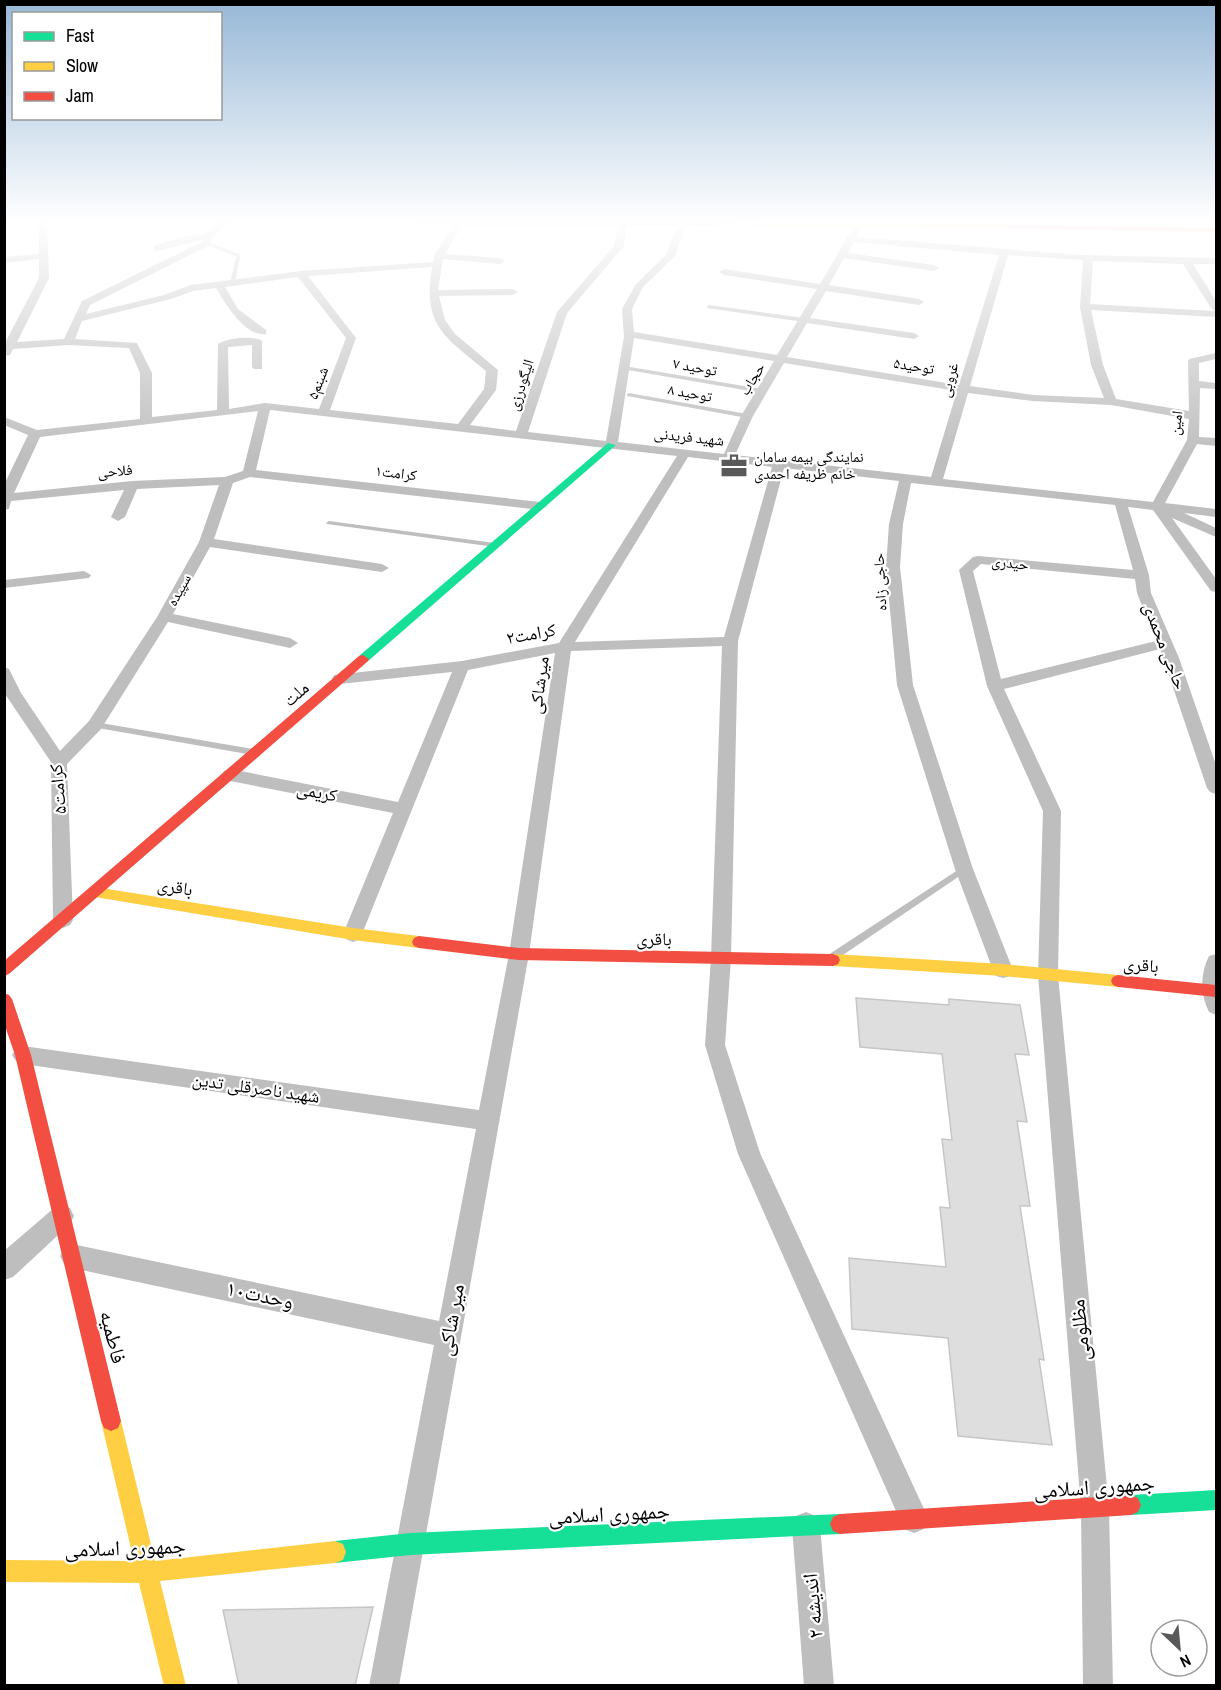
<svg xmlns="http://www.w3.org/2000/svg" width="1221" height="1690" viewBox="0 0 1221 1690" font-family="'Archivo Narrow','Noto Naskh Arabic',sans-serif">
<rect width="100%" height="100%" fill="#fff"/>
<!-- building -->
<path fill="#dedede" stroke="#c6c6c6" stroke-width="1.5" d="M856,998l93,7v-6l71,6 9,50 -14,-1 12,68 -10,-1 13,85h-10l24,154 -5,-1 13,86 -94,-9 -10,-98 -96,-9 -3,-71 97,9 -6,-60 10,1 -8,-69 10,1 -10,-86 -82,-7z
M373,1607l-18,79h-116l-16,-76z"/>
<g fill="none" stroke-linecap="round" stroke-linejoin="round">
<!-- lane -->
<path fill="#bebebe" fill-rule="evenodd" d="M207,242l34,13 -7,30 -4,-1 6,-28 -31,-12z
M709,305l95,13 3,2 -3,2 -97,-14v-2z
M624,366l138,23 3,2 -3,2 -140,-24 -1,-1z
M629,393l118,21 3,2 -3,2 -120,-22v-2z
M329,521l166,22 3,2 -3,2 -168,-23 -1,-1z
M95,722l158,27 4,3 -4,3 -161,-28 -1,-2z
M964,866l3,1 2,2 -2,2 -130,88 -3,1 -3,-1 -2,-3 2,-3z"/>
<!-- street -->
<path fill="#bebebe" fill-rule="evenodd" d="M39,223h8l2,55 -32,64 47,-3 18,-38 120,-59v-2l-45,11 -3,-1v-4l24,-8 26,-4 16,-11h10l-18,14 -2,8 -120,60 -4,9 78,-19 27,-10 110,-14 132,-9 1,-6 21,-33h9l-19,31 55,4 5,3 -5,3 -57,-5 -5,31 75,-1 5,3 -5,3 -74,1 6,24 10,14 43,36 -2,20 -26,35 46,6 41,-119 57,-66 4,-23h8l-2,23 -57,67 -39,119 78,9 18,-104 -2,-28 14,-25 30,-29 12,-32 8,1 -11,32 -32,31 -11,22 2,23 143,23 40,-66 -93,-14 -5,-3 5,-3 96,15 32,-55 5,-3 5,3 -5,8 222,18 137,3v6h-23l23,37v16l-125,-7 12,55 13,34 73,12 -1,-50 1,-2 27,-6v6l-17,4v18l17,2v6l-16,-1 -1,49 17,1v8l-19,-2 -32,59 51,6v8l-32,-4 32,15v9l-44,-19 44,61v13l-5,-1 -58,-81 -25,-3 21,68 2,18 28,65 37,107v29l-6,-2 -3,-4 -47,-139 -156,40 57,122 -3,164 51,533 4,178h-30l-2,-178 -43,-533 5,-164 -56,-125 -28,-116 14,-13 5,-1 155,14 -18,-65 -204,-22 -8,41 -3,43 13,118 60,184 40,101 -3,6 -7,2 -7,-2 -3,-6 -38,-101 -58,-184 -11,-118 3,-43 10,-43 -115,-13 -46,173 -7,317 -6,87 35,108 164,356 4,10 -4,10 -10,4 -10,-4 -166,-375 -33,-109 6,-87 11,-312 -151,5 -42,303 -130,732h-30l65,-341 -362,-77 -8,-4 -4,-8 4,-8 8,-4 367,77 37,-192 -453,-65 -7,-3 -4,-6 4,-6 7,-3 456,64 30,-156 46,-301 -87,17 -108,269 -7,3 -7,-3 -3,-5 50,-121 -163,-32 -6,-2 -2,-4 2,-4 6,-2 168,33 54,-130 -112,12 -8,-5 2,-4 128,-14 97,-18 118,-187 -407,-46 -14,60 284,32 7,4 -7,4 -290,-33 -17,6 -19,56 168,25 7,4 -7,4 -172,-25 -37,67 117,24 8,5 -8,5 -122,-26 -67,107 -34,35 6,156 -3,5 -7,3 -7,-3 -3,-5 -2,-158 -46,-68 -1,-27 5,2 12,24 39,58 29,-30 68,-104 42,-75 20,-57 -82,4 -12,28 -7,4 -7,-4 13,-27 -113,11 -2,8 -5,1v-25l24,-50 -24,-10v-8l33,13 103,-11v-46l-11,-25 -61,-3 -55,4 -3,6 -6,1v-11l35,-67v-19l-35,4v-6l35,-3zM854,242l145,13 -40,130 -172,-28 20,-34 107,16 5,-3 -5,-3 -104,-15 16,-27 93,14 5,-3 -5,-3 -90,-14 15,-27 90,13 5,-3 -5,-3 -86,-12zM1008,255l75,5 -3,47 11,58 13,33 -71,-3 -63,-9zM1093,261l90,3 28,44 4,3 -125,-7zM432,267c-10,59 13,70 54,104l-2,18 -26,35 -128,-14 26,-72 -48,-62zM298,277l48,61 -27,71 -54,-6 -36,6 -1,-62 24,-2v22l2,2h8v-28c-8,-6 -36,-3 -44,3l-1,66 -65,7v-44l-15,-30 -62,-4 7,-18 89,-22 22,-8 23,-3c9,15 29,49 50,46v-4l-28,-21 -13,-22zM634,338l140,23 -33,55 -17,38 -106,-12zM784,363l173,28 -26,86 -196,-22 18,-39zM968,393l65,8 78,4 78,14 -2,21 -34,62 -210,-23zM258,411l-15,60 -18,6 -93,4 -118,12 26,-56zM688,457l84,10 -48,170 -149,5zM981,564l154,15 2,14 19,48 -155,38 -28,-108z
M84,571l7,4 -2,3 -85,10v-8z
M1216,954v61l-7,-3c-9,-18 -9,-38 0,-56z
M62,1205l8,3 4,8 -4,8 -57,53 -9,3v-29l50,-43z
M806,1512l10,4 4,10 14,160h-30l-12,-160 4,-10z"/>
<!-- fast -->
<path fill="#16e098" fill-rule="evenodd" d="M608,443l8,2 -249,217h-8v-6z
M1216,1490v20l-85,5 -7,-3 -3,-7 3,-7 7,-3z
M840,1514l7,3 3,7 -3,7 -7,3 -430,21 -75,8 -8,-3 -3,-8 3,-8 8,-3 75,-8z"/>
<!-- slow -->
<path fill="#ffcf43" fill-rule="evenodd" d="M712,223l295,1 3,2 -3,2 -292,-2z
M95,887l258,41 66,8 5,2 2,4 -2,4 -5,2 -66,-8 -258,-43 -5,-1 -2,-4 2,-4z
M833,954l170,10 115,11 5,2 2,4 -2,4 -5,2 -115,-11 -170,-10 -5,-2 -2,-4 2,-4z
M111,1411l7,3 3,7 34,140 180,-20 8,3 3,8 -3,8 -8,3 -175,18 26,105h-22l-25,-103 -135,-1v-22l130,1 -33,-140 3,-7z"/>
<!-- jam -->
<path fill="#f24e42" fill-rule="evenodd" d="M418,223h300v1l-3,2 -294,-1z
M1005,225l211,3v4l-209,-4z
M363,655l6,4 -2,3 -358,312 -5,2v-15l355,-305z
M419,936l100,12 314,6 5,2 2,4 -2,4 -5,2 -314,-6 -100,-12 -5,-2 -2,-4 2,-4z
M1118,975l98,10v12l-98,-10 -5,-2 -2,-4 2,-4z
M4,993l5,2 3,4 19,56 90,366 -3,7 -7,3 -7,-3 -3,-7 -86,-366 -11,-32z
M1131,1495l7,3 3,7 -3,7 -7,3 -291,19 -7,-3 -3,-7 3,-7 7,-3z"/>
</g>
<!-- sky -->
<linearGradient id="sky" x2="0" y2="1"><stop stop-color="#97b8d7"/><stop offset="0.48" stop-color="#fff"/><stop offset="1" stop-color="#fff" stop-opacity="0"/></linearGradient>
<rect width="1221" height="460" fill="url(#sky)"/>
<!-- icons -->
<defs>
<g id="office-bare" transform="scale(2.07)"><path d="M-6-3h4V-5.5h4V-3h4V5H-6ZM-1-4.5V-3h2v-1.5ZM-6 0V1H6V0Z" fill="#595959" stroke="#fff" stroke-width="2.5" paint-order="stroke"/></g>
</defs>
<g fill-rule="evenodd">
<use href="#office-bare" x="734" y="466"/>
</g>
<g text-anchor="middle" stroke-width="4.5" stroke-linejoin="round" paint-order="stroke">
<!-- far-street labels -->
<g font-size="15" fill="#000" stroke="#fff">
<text transform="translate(914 366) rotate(9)" y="5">توحید۵</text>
<text transform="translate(695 367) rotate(10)" y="5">توحید ۷</text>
<text transform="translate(752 379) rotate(-58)" y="5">حجاب</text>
<text transform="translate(949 380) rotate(-75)" y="5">غروبی</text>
<text transform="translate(318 383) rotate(-69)" y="5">شبنم۵</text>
<text transform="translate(521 385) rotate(-72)" y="5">الیگودرزی</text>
<text transform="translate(690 393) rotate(10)" y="5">توحید ۸</text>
<text transform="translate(1176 423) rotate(-83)" y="5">امین</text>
<text transform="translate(689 437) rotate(6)" y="5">شهید فریدنی</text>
<text transform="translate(115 471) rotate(-5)" y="5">فلاحی</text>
<text transform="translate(396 473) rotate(7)" y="5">کرامت۱</text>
<text transform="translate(1010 563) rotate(6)" y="5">حیدری</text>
<text transform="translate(880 582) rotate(-93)" y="5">حاجی زاده</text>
<text transform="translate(179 590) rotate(-61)" y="5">سپیده</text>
</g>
<!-- far-poi labels -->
<g font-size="15" fill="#000" stroke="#fff" text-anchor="start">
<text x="754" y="462">نمایندگی بیمه سامان<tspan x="754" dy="17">خانم ظریفه احمدی</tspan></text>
</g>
<!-- street labels -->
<g font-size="18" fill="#000" stroke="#fff">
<text transform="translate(531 634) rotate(-10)" y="6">کرامت۲</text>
<text transform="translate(1165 646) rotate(69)" y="6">حاجی محمدی</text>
<text transform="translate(539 685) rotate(-82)" y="6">میرشاکی</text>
<text transform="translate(296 694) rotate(-41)" y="6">ملت</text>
<text transform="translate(58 789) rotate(-95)" y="6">کرامت۵</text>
<text transform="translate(317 792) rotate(11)" y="6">کریمی</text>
<text transform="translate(175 887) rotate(9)" y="6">باقری</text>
<text transform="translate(654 939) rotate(1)" y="6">باقری</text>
<text transform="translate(1141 965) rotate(5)" y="6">باقری</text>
<text transform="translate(256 1088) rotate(8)" y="6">شهید ناصرقلی تدین</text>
</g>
<!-- near-street labels -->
<g font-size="21" fill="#000" stroke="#fff">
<text transform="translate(260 1295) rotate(12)" y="7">وحدت۱۰</text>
<text transform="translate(451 1320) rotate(-80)" y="7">میر شاکی</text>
<text transform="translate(1080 1330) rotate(-95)" y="7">مظلومی</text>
<text transform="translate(113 1337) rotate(76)" y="7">فاطمیه</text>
<text transform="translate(1094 1487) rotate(-4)" y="7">جمهوری اسلامی</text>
<text transform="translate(609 1514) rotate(-3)" y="7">جمهوری اسلامی</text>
<text transform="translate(125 1548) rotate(-2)" y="7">جمهوری اسلامی</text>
<text transform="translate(813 1606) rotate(-95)" y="7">اندیشه ۲</text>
</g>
</g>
<!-- border -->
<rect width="1221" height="1690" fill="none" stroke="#000000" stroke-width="12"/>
<!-- legend -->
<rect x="12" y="12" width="210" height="108" fill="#ffffff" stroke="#999999" stroke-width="1.5"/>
<rect x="24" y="32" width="30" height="9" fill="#16e098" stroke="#999999" stroke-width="1.5"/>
<text x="66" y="42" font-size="18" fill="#000000">Fast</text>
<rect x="24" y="62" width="30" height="9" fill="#ffcf43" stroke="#999999" stroke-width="1.5"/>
<text x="66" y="72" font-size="18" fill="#000000">Slow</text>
<rect x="24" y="92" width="30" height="9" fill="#f24e42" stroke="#999999" stroke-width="1.5"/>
<text x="66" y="102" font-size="18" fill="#000000">Jam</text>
<!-- north arrow -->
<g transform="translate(1179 1648) rotate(154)"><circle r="28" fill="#ffffff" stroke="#999999" stroke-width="1.5"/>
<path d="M0-4.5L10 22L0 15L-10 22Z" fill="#595959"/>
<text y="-9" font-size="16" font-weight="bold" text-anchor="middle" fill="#000000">N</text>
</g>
</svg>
